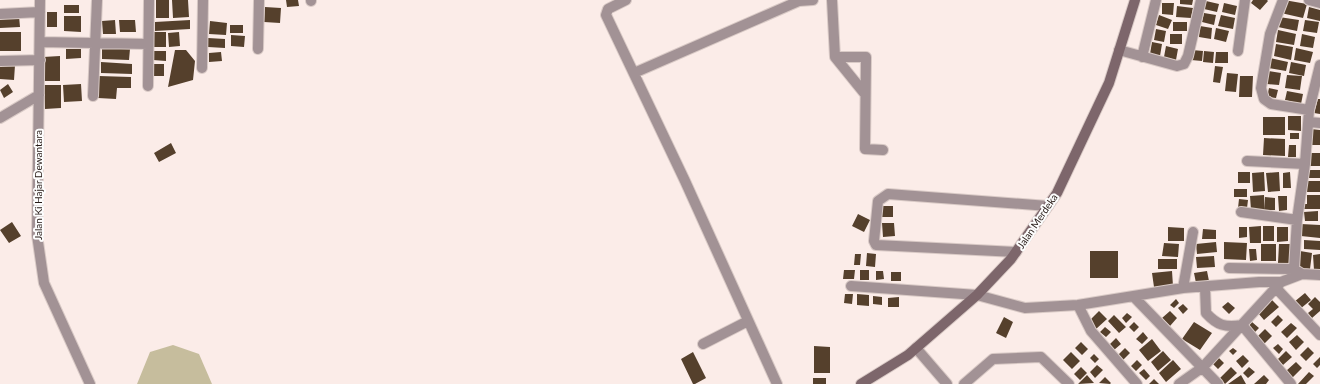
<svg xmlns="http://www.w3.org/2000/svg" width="1320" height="384" viewBox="0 0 1320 384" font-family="Lato,sans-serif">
<rect width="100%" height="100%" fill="#fbece8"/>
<!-- green -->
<path fill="#c6bd9d" d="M173,345l26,9 13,30h-75l13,-32z"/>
<!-- building -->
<path fill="#55402c" d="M156,0h13v18h-13z
M172,0h16l1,17 -16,1z
M286,0h12l1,6 -12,1z
M1180,0h13l-1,5 -12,-1z
M1253,0h14l1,1 -8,9 -9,-7z
M1284,0l23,4 -4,14 -22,-5z
M1206,1l13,3 -2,8 -13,-3z
M1162,3h12l-1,12 -11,-1z
M1224,3l13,3 -2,9 -13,-3z
M64,5h15v8h-15z
M1177,6l16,2 -2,10 -15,-1z
M265,7l16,1 -1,15 -16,-1z
M1309,7l11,3v11l-13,-3z
M47,12h10v15h-10z
M1204,13l12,2 -2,10 -12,-3z
M1159,15l13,5 -4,9 -12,-4z
M1221,15l14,3 -2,11 -15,-3z
M19,16l1,11 -20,1v-11z
M64,16h17v16l-17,-1z
M1279,17l20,3 -2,11 -19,-4z
M115,20l1,14h-13l-1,-13z
M119,20h16l1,12h-16z
M190,20v9l-35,2v-9z
M1305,20l14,2 -2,11 -14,-2z
M210,21l17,2 -1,12 -17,-1z
M1173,22h14v9h-14z
M230,25h13v8h-13z
M1200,26l12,2 -1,11 -12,-2z
M1216,28l13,3 -3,11 -12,-3z
M1156,29l10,2 -2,11 -10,-2z
M1278,30l18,4 -2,11 -18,-3z
M0,32h21v19h-21z
M154,32h12v15h-13z
M179,32l1,14 -11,1 -1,-14z
M1170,34h12v10h-12z
M1302,34l13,3 -2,11 -13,-2z
M231,35l14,1 -1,11 -13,-1z
M208,38l17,1v9l-17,-1z
M1152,42l10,2 -2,12 -10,-2z
M1276,44l17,3 -2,13 -17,-4z
M1166,46l12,3 -2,11 -12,-3z
M102,48l28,1 -1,11 -27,-1z
M1296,48l17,4 -3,11 -16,-3z
M66,49h15v9l-15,1z
M175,50h11l9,11 -2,19 -25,7z
M1192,50l11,1 -1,10 -11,-1z
M153,51h13v10l-13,-1z
M1204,51l10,1 -1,11 -10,-1z
M221,52l1,9 -13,1v-9z
M1216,52h12v11h-13z
M60,56v25h-16l-1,-24z
M1270,58l18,4 -2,9 -18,-3z
M101,62l31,2v10l-31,-1z
M1291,62l15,3 -2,11 -15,-3z
M153,64h11v12h-11z
M0,65h15l-1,15 -14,-1z
M1215,66l8,1 -3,16 -7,-1z
M1268,71l13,2 -2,12 -12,-1z
M1227,73l11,1 -2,18 -11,-1z
M1287,75l15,1 -2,14 -15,-2z
M99,76l32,1v11h-14l-1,11 -18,-1z
M1240,76h13l-1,21h-13z
M8,84l5,8 -9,6 -4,-8z
M81,84l1,17 -18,1 -1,-17z
M44,85h17v23l-16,1z
M1269,88l9,2 -2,8 -9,-1z
M1287,91l16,3 -2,10 -16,-4z
M1318,99h2v15l-6,-1z
M1288,116h13v15l-13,-1z
M1263,117h22v18h-22z
M1311,129l9,1v15h-10z
M1290,133h9v6h-9z
M1264,138l21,1v17l-22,-1z
M171,143l5,10 -17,9 -5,-9z
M1289,145h7v12h-8z
M1311,153h9v13h-10z
M1309,170h11v8h-11z
M1238,172h12v11h-12z
M1264,172l1,19 -12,1 -1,-19z
M1279,172l1,19 -12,1 -2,-19z
M1290,172l1,16h-8v-15z
M1307,181h13v11h-13z
M1234,189h13v8h-13z
M1264,195l1,15h-14l-1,-14z
M1307,195h13v14h-18v-5h5z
M1278,196h9v14l-8,1z
M1265,197l10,1v12h-10z
M1239,199l9,1 -1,8h-9z
M882,206h11v11h-11z
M1318,211v10h-13l-1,-9z
M858,214l12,6 -6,12 -12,-6z
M12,222l9,14 -12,7 -9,-13z
M882,223h12l1,13 -12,1z
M1301,224l19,1v13l-19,-2z
M1261,226v17h-11l-1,-16z
M1263,226h11v15h-11z
M1168,227l16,1v13h-16z
M1239,227h8v10l-8,1z
M1277,227h11v14l-11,1z
M1203,229l13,1v9h-14z
M1304,240l16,1v9l-16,-1z
M1216,242l1,10 -20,2 -1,-10z
M1224,242l23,1 -1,17 -22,-1z
M1164,243l15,1 -1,13 -16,-1z
M1261,244h15v17h-15z
M1279,244h12l-1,19h-12z
M1249,249h7l1,11 -7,1z
M1090,251h28v27h-28z
M1300,251l12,2 -2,16 -12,-1z
M867,253l9,1 -1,13 -9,-1z
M855,254h6l-1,11h-6z
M1320,254v16h-6l-1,-15z
M1214,256l1,11 -18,1 -1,-11z
M1158,259h19v10h-19z
M844,270h11l-1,9h-11z
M860,270h9v10h-9z
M876,271h7l1,8 -8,1z
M1172,271l1,15 -19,1 -2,-14z
M1207,271l2,10 -13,2 -2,-10z
M891,272h10v9h-10z
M1305,293l6,7 -11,9 -6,-7z
M845,294h8l-1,10 -8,-1z
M857,294l12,1v11l-12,-1z
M873,296l9,1v8l-9,-1z
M899,297v10h-11v-9z
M1315,297l5,5v9l-8,7 -4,-5 5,-4 -5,-5z
M1176,299l3,4 -5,5 -4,-3z
M1272,300l7,7 -15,13 -6,-7z
M1228,302l7,6 -6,6 -7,-7z
M1183,304l5,5 -5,5 -5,-6z
M1099,311l8,8 -11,10 -7,-8z
M1170,311l7,7 -7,8 -8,-8z
M1127,313l5,4 -6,6 -4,-5z
M1114,315l12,12 -7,6 -11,-12z
M1278,315l5,5 -7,7 -5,-5z
M1004,317l9,5 -7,16 -10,-5z
M1134,322l5,5 -5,5 -5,-5z
M1194,322l18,11 -12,17 -18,-11z
M1252,322l7,6 -5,5 -7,-6z
M1291,323l6,5 -10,10 -6,-6z
M1105,327l6,5 -5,5 -6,-5z
M1265,329l7,7 -8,8 -7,-7z
M1143,332l5,6 -6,6 -6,-5z
M1297,335l7,7 -8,8 -7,-8z
M1116,338l5,6 -7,6 -5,-5z
M1152,339l9,12 -13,10 -9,-11z
M1081,342l7,7 -6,6 -7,-7z
M1278,344l5,5 -4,5 -6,-6z
M814,346l16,1v26h-16z
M1308,347l6,6 -8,8 -6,-6z
M1125,348l5,5 -8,8 -5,-5z
M1233,348l4,3 -4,4 -4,-4z
M1163,351l8,9 -13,11 -7,-9z
M1286,351l6,6 -9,8 -5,-6z
M693,352l13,26 -11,6h-2l-12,-25z
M1071,352l9,9 -8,8 -9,-9z
M1094,354l5,5 -4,4 -5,-5z
M1243,355l6,6 -7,7 -6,-7z
M1218,357l6,6 -6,6 -6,-6z
M1320,357v8l-3,3 -4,-4z
M1137,360l5,5 -6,6 -5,-5z
M1173,360l8,9 -15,13 -7,-9z
M1296,362l6,6 -10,10 -6,-7z
M1097,365l6,5 -8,8 -5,-6z
M1081,367l6,6 -7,7 -6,-6z
M1231,367l6,6 -12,11 -5,-6z
M1249,367l6,5 -7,6 -5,-5z
M1144,369l6,7 -4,4 -7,-7z
M1309,372l5,4 -8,8h-8z
M1087,375l7,8 -16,1z
M1241,375l5,9h-18z
M1264,375l5,5 -3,4h-12z
M1105,377l6,6 -1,1 -11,-1z
M813,378h13v6h-13z
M1154,379l5,5h-10z"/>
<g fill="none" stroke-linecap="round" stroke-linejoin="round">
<!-- street casing -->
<g stroke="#d9cac6" stroke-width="12">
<path id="street" d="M40,0l-3,235 7,48 46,101
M626,0l-18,9 -2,6 79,166 92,203
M832,0l3,57h31l-1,92 18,1
M1283,0l-13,34 -9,54 3,11 7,5 38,6
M1309,0l11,3
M311,1v-1
M0,14l40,-2
M40,42l108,2
M258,49l1,-49
M1119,50l58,16 7,-2 4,-8 13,-56
M1238,51l7,-51
M835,57l30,37
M1142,57l14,-57
M0,61l40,-1
M202,68l1,-68
M634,73l165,-72 14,-1
M148,86l1,-86
M93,96l4,-96
M0,118l39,-23
M1309,122l11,1
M1247,161l58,3
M1241,212l56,8
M1016,252l-140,-7 -2,-4 4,-40 10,-7 160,12
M1229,268l65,1
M1302,274l-8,-5 3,-49 8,-56 4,-54 11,-45
M851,286l126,9 48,13 53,-3 105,-17 76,-6h22l21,-8 18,1
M1205,287l1,26c11,12 19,15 36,12l49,59
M1183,288l10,-56
M1276,288l44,47
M1134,297l84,87
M1078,305l13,26 46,53
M703,344l45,-23
M916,348l31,36
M964,384l29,-25 48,-2 28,27
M1179,384l24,-17 78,-85"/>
</g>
<!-- secondary casing -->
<g stroke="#d9cac6" stroke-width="12">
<path id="secondary" d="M861,384l47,-29 69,-60 34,-36 46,-66 52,-110 26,-83"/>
</g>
<!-- street -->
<use href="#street" stroke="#a29295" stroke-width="10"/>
<!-- secondary -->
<use href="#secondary" stroke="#7d666b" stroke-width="10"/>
</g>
<g text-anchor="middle" stroke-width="4" stroke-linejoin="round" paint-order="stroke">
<!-- street labels -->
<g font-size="10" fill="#251915" stroke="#fdfdfd">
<text transform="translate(38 185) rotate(-90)" y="4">Jalan Ki Hajar Dewantara</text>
<text transform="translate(1037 221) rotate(-56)" y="4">Jalan Merdeka</text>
</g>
</g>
</svg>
